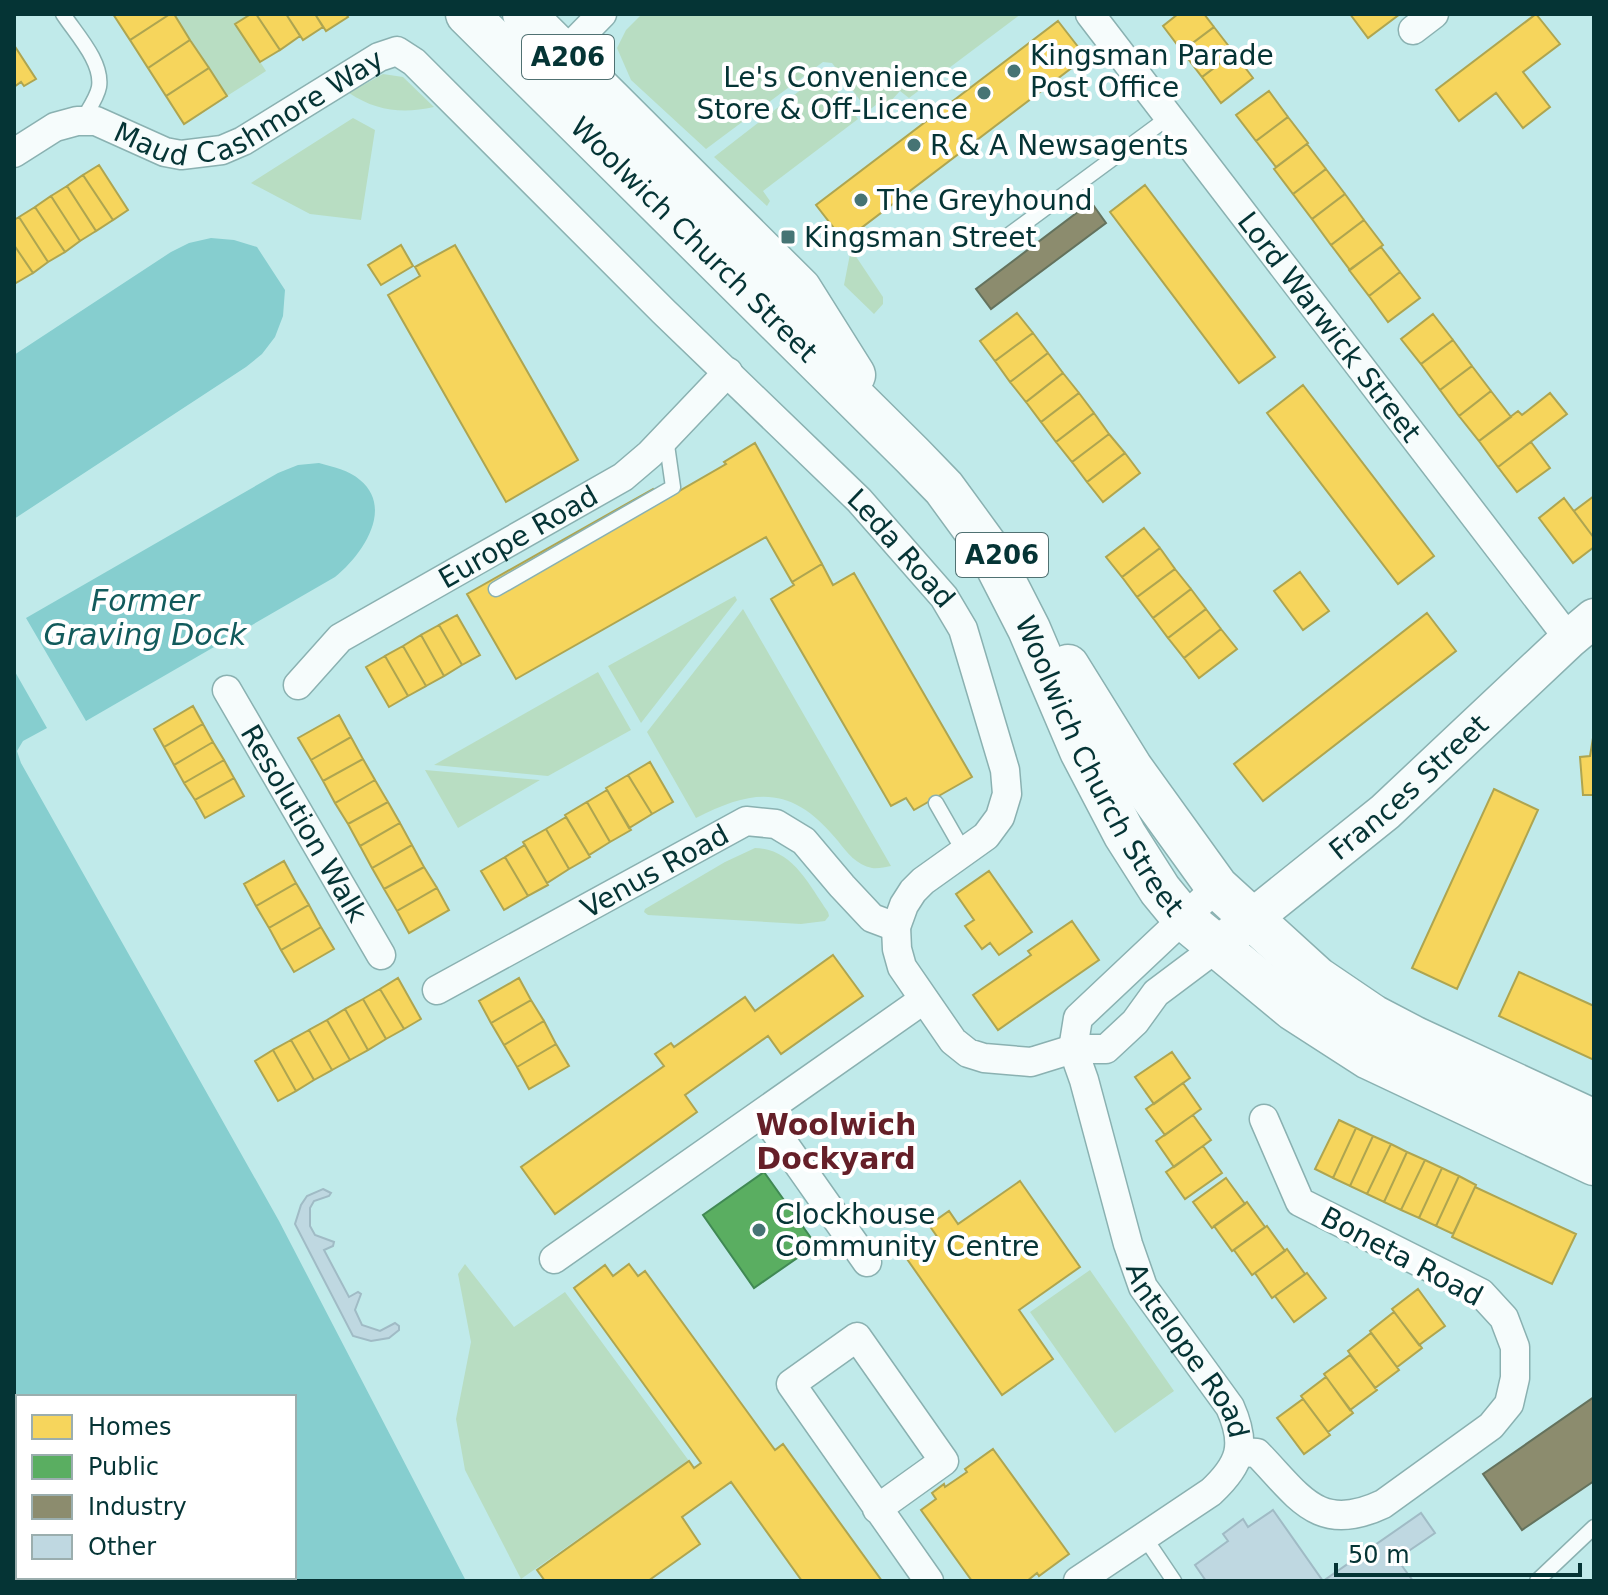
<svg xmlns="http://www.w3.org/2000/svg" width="1608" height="1595" viewBox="0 0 1608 1595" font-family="'DejaVu Sans',sans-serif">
<rect width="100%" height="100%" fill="#c0eaea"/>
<!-- green -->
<path fill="#b8ddc2" d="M174,14h77l-15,10 30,47 -39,25z
M642,14h379l-112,84 -9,-7 -10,11 -9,-1 -13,10 -36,-48 -9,-1 -117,87 -75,-69 -14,-32 9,-18z
M383,74l20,3 31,30c-31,7 -58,4 -85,-14z
M820,75l6,1 32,43 -95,72 7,10 -3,5 -53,-49z
M353,118l22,12 -14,90 -51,-6 -59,-31z
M851,249l32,48v7l-9,10 -30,-29z
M735,596l2,4 -96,123 -33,-57z
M743,609l148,257c-6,1 -13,3 -19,2 -15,-3 -25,-15 -34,-27 -45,-55 -82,-54 -142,-23l-49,-86z
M598,672l33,58 -83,46 -114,-11z
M425,770l115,10 -82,48z
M755,848c38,1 53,36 73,64l1,4 -4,5 -24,3 -153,-9 -4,-3 1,-3 80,-47z
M465,1264l49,63 51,-35 124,169 -168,118 -56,-109 -9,-51 15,-77 -13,-68z
M1090,1270l84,121 -59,42 -85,-121z"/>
<!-- water -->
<path fill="#86cecf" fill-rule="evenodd" d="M211,238l23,2 23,7 28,43 -2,26 -8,21 -13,17 -16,13 -232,152v-164l157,-103 18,-9z
M319,463c14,4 30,7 41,17 35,29 1,76 -25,97l-249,144 -60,-103 252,-145 20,-8z
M14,670l33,58 -24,13 -6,10 4,12 258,458 187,360h-452zM18,1397h276v180h-276z"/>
<!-- homes -->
<path fill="#f6d55c" stroke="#aea550" stroke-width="2" d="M113,14h57l-40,26z
M170,14h4l16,26 -42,28 -18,-28z
M251,14h5l24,36 -20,12 -25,-38z
M256,14h30l14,22 -20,14z
M286,14h29l8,13 -20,13z
M315,14h31l2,3 -22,14z
M1178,14h26l10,13 -32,24 -19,-25z
M1350,14h50l-32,24z
M1536,14l24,30 -37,28 27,35 -27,21 -27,-35 -37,28 -23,-31z
M1058,21l28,36 -242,184 -28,-36z
M1214,27l20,26 -32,24 -20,-26z
M190,40l19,28 -43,28 -18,-28z
M14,45l22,34 -12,7 -3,-4 -7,5z
M1234,53l19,25 -32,25 -19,-26z
M209,68l18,28 -43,28 -18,-28z
M1269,91l19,26 -32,24 -20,-26z
M1288,117l20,26 -32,24 -20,-26z
M1307,144l19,25 -33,25 -19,-25z
M99,165l29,45 -15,10 -30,-45z
M1326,169l19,25 -33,25 -19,-25z
M83,175l30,45 -17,11 -29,-45z
M1145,185l130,172 -36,26 -129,-171z
M67,186l29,45 -16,10 -29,-45z
M1345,194l19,26 -33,25 -19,-26z
M51,196l29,45 -15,11 -30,-45z
M35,207l30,45 -17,10 -29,-45z
M19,217l29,45 -15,11 -19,-28v-25z
M1364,220l19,25 -33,25 -19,-25z
M14,245l19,28 -17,10 -2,-3z
M401,245l12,21 -32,19 -13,-20z
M455,245l123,215 -72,42 -118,-207 32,-19 -5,-9z
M1381,247l19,25 -31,24 -20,-26z
M1400,272l20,26 -32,24 -19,-26z
M1017,313l16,20 -38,28 -15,-20z
M1433,314l20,26 -32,24 -20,-25z
M1033,333l15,20 -38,29 -15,-21z
M1453,340l19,26 -32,24 -19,-26z
M1048,353l15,20 -37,29 -16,-20z
M1472,366l19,25 -32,25 -19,-26z
M1063,373l16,20 -38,29 -15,-20z
M1303,385l131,171 -36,28 -131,-171z
M1491,391l20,26 -32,24 -20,-25z
M1079,393l15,20 -38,29 -15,-20z
M1550,393l17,21 -69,53 -19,-26 39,-30 4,4z
M1094,413l15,21 -37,28 -16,-20z
M1109,434l16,19 -38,29 -15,-20z
M1531,442l19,26 -33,24 -19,-25z
M755,443l67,121 -30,18 -26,-45 -250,142 -49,-85 186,-105 7,13 66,-38 -2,-2z
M1125,453l15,20 -37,29 -16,-20z
M1594,496v42l-20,-27z
M1564,498l30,40v9l-21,16 -34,-45z
M1144,528l16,20 -38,29 -16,-20z
M1160,548l15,21 -38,28 -15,-20z
M822,564l11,21 21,-12 118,204 -58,33 -8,-12 -15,8 -120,-207 23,-14 -2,-3z
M1175,569l16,20 -38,29 -16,-21z
M1300,572l29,39 -26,19 -29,-39z
M1191,589l15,20 -38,29 -15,-20z
M1206,609l15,20 -37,29 -16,-20z
M1427,613l29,38 -193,150 -29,-37z
M457,615l23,40 -18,10 -23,-40z
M439,625l23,40 -18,11 -23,-41z
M1221,629l16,20 -38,29 -15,-20z
M421,635l23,41 -18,10 -23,-40z
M403,646l23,40 -18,10 -23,-40z
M385,656l23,40 -19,11 -23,-40z
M193,706l10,18 -39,23 -10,-18z
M339,715l12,22 -40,23 -13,-22z
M203,724l10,18 -39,23 -10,-18z
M1594,732v63h-11l-3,-38 10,-1z
M351,737l12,22 -40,22 -12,-21z
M213,742l11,18 -40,23 -10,-18z
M363,759l12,21 -40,23 -12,-22z
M224,760l10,18 -39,22 -11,-17z
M650,762l23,40 -21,12 -24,-39z
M628,775l24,39 -23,14 -23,-40z
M234,778l10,18 -39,22 -10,-18z
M375,780l13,22 -40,22 -13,-21z
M1494,789l44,21 -81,179 -45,-21z
M607,790l24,40 -21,12 -23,-40z
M388,802l12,21 -40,23 -12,-22z
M587,802l23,40 -21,13 -24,-40z
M566,817l24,40 -21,12 -23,-40z
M400,823l12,22 -40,23 -12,-22z
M546,829l23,40 -22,14 -24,-41z
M412,845l12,22 -40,22 -12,-21z
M525,845l23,40 -20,11 -23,-39z
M505,857l23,39 -24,14 -23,-39z
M284,861l12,22 -40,23 -12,-22z
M424,867l13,21 -40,23 -13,-22z
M989,871l43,61 -33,23 -9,-12 -8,6 -17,-23 9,-6 -18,-26z
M296,883l13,22 -40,23 -13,-22z
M437,888l12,22 -40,23 -12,-22z
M309,905l12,22 -40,23 -12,-22z
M1072,921l27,39 -101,70 -25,-35 58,-40 -3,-4z
M321,927l13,22 -40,23 -13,-22z
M833,955l30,41 -82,58 -13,-18 -83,59 12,17 -142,102 -34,-47 143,-101 -9,-12 16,-11 3,4 71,-50 10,14z
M1519,972l75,34v54l-95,-44z
M398,978l23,41 -17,10 -24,-40z
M519,978l12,22 -40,23 -12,-22z
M380,989l24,40 -18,10 -23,-40z
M363,999l23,40 -18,11 -23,-41z
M531,1000l13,21 -40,24 -13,-22z
M345,1009l23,41 -18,10 -23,-40z
M327,1020l23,40 -18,10 -23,-40z
M544,1021l12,23 -39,23 -13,-22z
M309,1030l23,40 -18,10 -23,-40z
M291,1040l23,40 -18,11 -23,-41z
M556,1044l13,22 -40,23 -12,-22z
M273,1050l23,41 -18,10 -23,-40z
M1172,1052l18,26 -36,26 -19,-27z
M1183,1083l18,26 -36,26 -19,-26z
M1193,1115l18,25 -37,27 -18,-26z
M1339,1120l17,8 -23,50 -18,-9z
M1356,1128l17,8 -23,50 -17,-8z
M1373,1136l18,8 -24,50 -17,-8z
M1391,1144l16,8 -23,50 -17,-8z
M1203,1146l19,27 -37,26 -19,-27z
M1407,1152l18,8 -24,50 -17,-8z
M1425,1160l17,8 -23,50 -18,-8z
M1442,1168l17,8 -23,50 -17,-8z
M1459,1176l17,9 -23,49 -17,-8z
M1226,1178l19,26 -33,24 -19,-26z
M1020,1181l60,86 -61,43 34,49 -51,36 -95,-136 31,-21 -9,-13 20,-14 9,13z
M1475,1187l101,47 -24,50 -100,-47z
M1247,1202l18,25 -33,24 -18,-25z
M1267,1226l18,25 -33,24 -18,-25z
M1287,1249l18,25 -33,24 -17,-25z
M629,1264l9,12 7,-5 130,179 8,-6 99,137h-80l-71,-99 -49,35 18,27 -52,37h-103l-8,-11 152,-109 5,7 7,-5 -127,-175 31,-23 8,11z
M1307,1273l19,25 -32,24 -19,-26z
M1418,1289l27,37 -26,19 -27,-36z
M1394,1312l28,36 -25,19 -27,-36z
M1371,1333l28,37 -24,18 -27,-37z
M1350,1355l27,35 -27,20 -26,-36z
M1326,1377l27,36 -25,19 -27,-36z
M1303,1399l27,36 -26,19 -27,-36z
M993,1449l76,105 -30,22 -2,-3 -10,8h-55l-51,-71 15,-11 -4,-6 12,-9 1,3 22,-15 -2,-3z"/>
<!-- public -->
<path fill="#5aae61" stroke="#408954" stroke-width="2" d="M764,1172l52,73 -62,43 -51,-73z"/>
<!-- industry -->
<path fill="#8c8c6e" stroke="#64725d" stroke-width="2" d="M1091,202l15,21 -115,86 -15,-20z
M1594,1397v84l-72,49 -39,-56z"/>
<!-- building -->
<path fill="#bfd8e1" stroke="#a0bbc5" stroke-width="2" d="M323,1189l8,4 -2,3 -15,5 -4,7v18l5,9 19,7 -1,4 -9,4 25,47 9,-5 3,2 -6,16 7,15 18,6 15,-8 4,3v4l-10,8 -18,3 -18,-5 -58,-112 6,-19 6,-9z
M1273,1510l50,71 98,-68 14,20 -38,26 16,22h-207l-11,-16 33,-24 -5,-7 20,-15 5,8z"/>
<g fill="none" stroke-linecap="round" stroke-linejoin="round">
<!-- lane casing -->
<g stroke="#8ab1b1" stroke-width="17">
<path id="lane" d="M63,14c13,20 40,48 36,73 -2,11 -11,23 -17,34
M1002,240l167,-123
M496,589l177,-102 -7,-49
M936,803l28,49
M1145,1538l29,43
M1537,1581l57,-54"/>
</g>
<!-- street casing -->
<g stroke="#8ab1b1" stroke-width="31">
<g id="street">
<path id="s1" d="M1090,14l479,625"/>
<path d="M1413,30l21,-16"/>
<path d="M552,65l50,-51"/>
<path id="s2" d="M14,153l41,-26 22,-6h19l69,31 16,3 41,-5 21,-9 136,-84 18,-6 17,11 250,250 195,188 85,97 19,32 42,141 2,24 -7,23 -14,19 -63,45 -10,10 -9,14 -8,22 1,22 5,18 51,74 15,12 16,5 47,4 42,-13h33l29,-27 21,-29 60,-45"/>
<path id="s3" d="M298,685l42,-47 283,-161 27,-23 78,-82"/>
<path id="s4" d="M227,690l154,265"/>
<path id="s5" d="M437,990l309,-169 30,3 28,17 38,45 30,32 24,9"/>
<path id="s6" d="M1073,1049l11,31 44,164 15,43 87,120c17,38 11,57 -19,85l-133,89"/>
<path d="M1073,1049l5,-31 139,-131"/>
<path d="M763,1114l104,148"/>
<path d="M554,1259l369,-259"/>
<path d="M1240,1452l17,1c42,43 61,82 126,51l108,-78 18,-22 6,-26v-31l-11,-29 -23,-25 -181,-91 -36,-83"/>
<path d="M877,1509l67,-48 -87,-124 -66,47 138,197"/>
</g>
</g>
<!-- secondary casing -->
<g stroke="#8ab1b1" stroke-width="41">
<g id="secondary">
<path id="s7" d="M1229,937l156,-125 184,-173 25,-21"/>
</g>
</g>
<!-- primary casing -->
<g stroke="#8ab1b1" stroke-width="45">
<g id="primary">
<path id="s8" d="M467,14l445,441 32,33 43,59 42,82 52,122 44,84 35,55 23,28 110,91 76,49 225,106"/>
<path d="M524,14l276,275 54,86"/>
<path d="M1068,666l64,103 85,118 100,91 56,38 42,22 179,83"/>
</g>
</g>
<!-- lane -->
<use href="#lane" stroke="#f6fcfc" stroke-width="14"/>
<!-- street -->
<use href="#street" stroke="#f6fcfc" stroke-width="28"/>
<!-- secondary -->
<use href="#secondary" stroke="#f6fcfc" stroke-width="38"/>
<!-- primary -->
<use href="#primary" stroke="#f6fcfc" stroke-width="42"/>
</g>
<!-- markers -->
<g fill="#467474" stroke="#fff" stroke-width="3">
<circle cx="1014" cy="71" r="8"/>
<circle cx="984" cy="93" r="8"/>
<circle cx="914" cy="145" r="8"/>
<circle cx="861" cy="200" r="8"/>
<rect x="780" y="229" width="16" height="16" rx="4"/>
<circle cx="759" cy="1230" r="8"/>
</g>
<g text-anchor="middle" stroke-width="8" stroke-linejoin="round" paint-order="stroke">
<!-- shield labels -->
<g fill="#fff" stroke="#507172" stroke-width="2">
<rect x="522" y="35" width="92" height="44" rx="6"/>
<rect x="956" y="533" width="92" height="44" rx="6"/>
</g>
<g font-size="26" font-weight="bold" fill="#053435">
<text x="568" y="66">A206</text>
<text x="1002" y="564">A206</text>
</g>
<!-- poi labels -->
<g font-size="28" fill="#053435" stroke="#fff" text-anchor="start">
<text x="1030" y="65">Kingsman Parade<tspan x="1030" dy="32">Post Office</tspan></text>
<text x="968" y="87" text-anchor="end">Le's Convenience<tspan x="968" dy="32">Store &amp; Off-Licence</tspan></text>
<text x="930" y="155">R &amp; A Newsagents</text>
<text x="877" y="210">The Greyhound</text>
<text x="804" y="247">Kingsman Street</text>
<text x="775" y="1224">Clockhouse<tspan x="775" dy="32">Community Centre</tspan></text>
</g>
<!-- street labels -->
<g font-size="28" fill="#053435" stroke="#fff">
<text dy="10" stroke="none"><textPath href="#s2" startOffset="260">Maud Cashmore Way</textPath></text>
<text dy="10" stroke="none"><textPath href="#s8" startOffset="320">Woolwich Church Street</textPath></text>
<text dy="10" stroke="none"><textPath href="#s1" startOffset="394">Lord Warwick Street</textPath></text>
<text dy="10" stroke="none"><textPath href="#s3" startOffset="268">Europe Road</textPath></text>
<text dy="10" stroke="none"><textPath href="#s2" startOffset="1134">Leda Road</textPath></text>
<text dy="10" stroke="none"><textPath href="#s8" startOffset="992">Woolwich Church Street</textPath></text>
<text dy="10" stroke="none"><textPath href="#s7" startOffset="234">Frances Street</textPath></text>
<text dy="10" stroke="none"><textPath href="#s4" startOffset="154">Resolution Walk</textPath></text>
<text dy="10" stroke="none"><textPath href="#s5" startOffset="248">Venus Road</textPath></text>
<text transform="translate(1402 1256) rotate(28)" y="10">Boneta Road</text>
<text dy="10" stroke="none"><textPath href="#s6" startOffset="326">Antelope Road</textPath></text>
</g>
<!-- water labels -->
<g font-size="30" font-style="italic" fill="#125b5c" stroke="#fff">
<text x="145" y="611">Former<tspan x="145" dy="34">Graving Dock</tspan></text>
</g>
<!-- neighbourhood labels -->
<g font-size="30" font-weight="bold" fill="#651f28" stroke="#fff">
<text x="836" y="1135">Woolwich<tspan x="836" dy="34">Dockyard</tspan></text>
</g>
</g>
<!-- border -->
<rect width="1608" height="1595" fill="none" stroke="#053435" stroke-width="32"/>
<!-- legend -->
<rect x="16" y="1395" width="280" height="184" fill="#ffffff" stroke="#9baeae" stroke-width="2"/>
<rect x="32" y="1415" width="40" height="24" fill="#f6d55c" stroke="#9baeae" stroke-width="2"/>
<text x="88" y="1435" font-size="24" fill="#053435">Homes</text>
<rect x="32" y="1455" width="40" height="24" fill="#5aae61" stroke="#9baeae" stroke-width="2"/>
<text x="88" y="1475" font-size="24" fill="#053435">Public</text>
<rect x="32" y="1495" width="40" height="24" fill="#8c8c6e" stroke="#9baeae" stroke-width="2"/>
<text x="88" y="1515" font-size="24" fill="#053435">Industry</text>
<rect x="32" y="1535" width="40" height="24" fill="#bfd8e1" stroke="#9baeae" stroke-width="2"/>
<text x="88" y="1555" font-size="24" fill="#053435">Other</text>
<!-- scale -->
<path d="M1336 1563v12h244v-12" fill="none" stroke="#053435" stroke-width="4"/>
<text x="1348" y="1563" font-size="24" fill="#053435" stroke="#ffffff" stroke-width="6" paint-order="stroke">50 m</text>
</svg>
